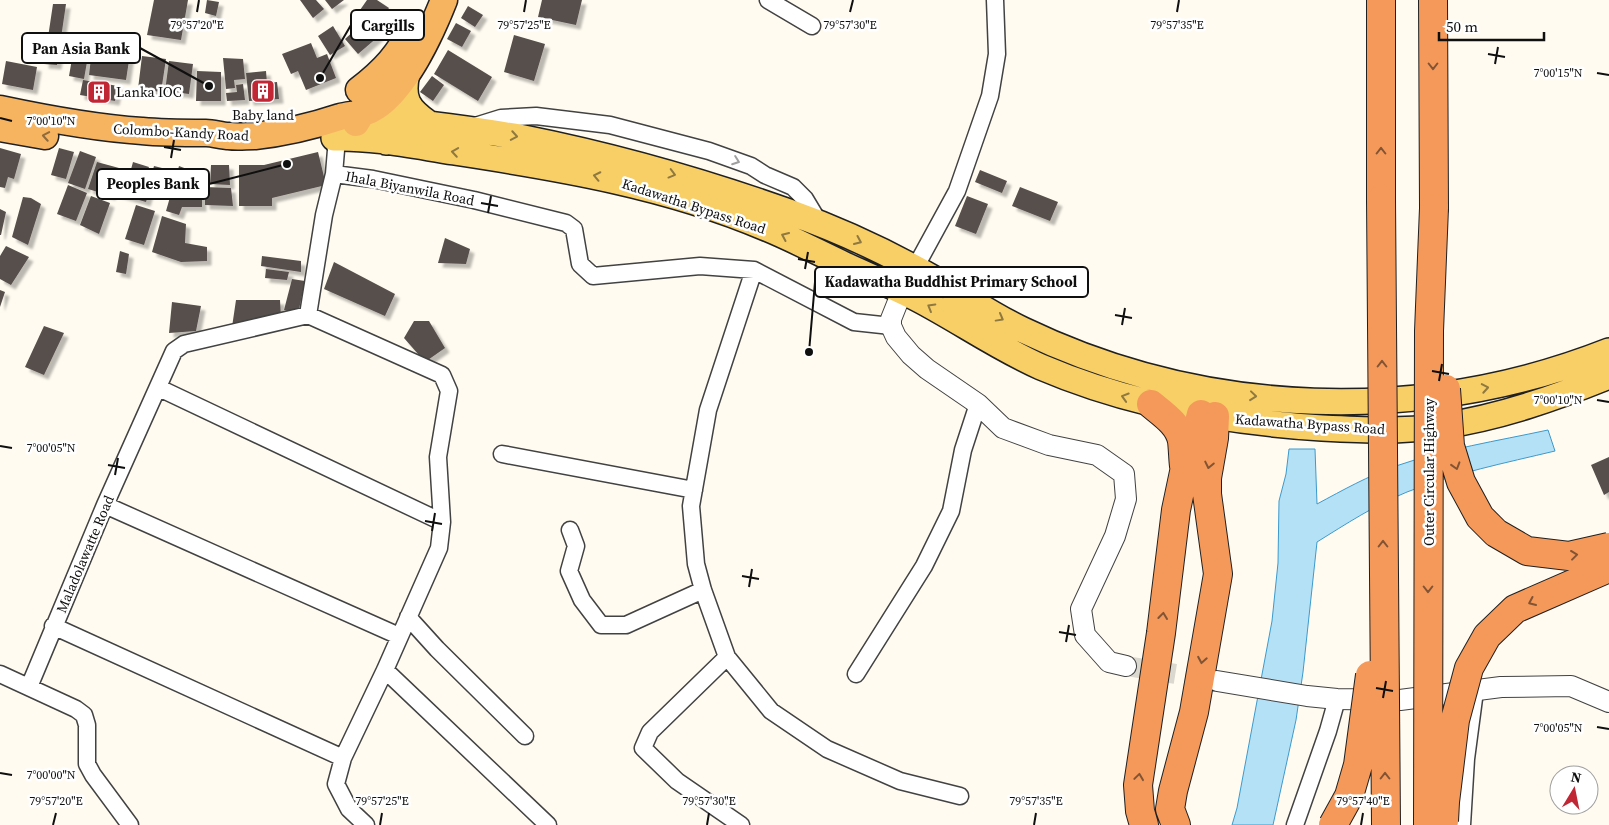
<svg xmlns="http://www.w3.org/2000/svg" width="1609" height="825" viewBox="0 0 1609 825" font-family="'Source Serif 4',serif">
<defs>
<filter id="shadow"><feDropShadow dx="4.5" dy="4.5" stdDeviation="1" flood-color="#0004"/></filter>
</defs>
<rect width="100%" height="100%" fill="#fffbf1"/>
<!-- water -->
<path fill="#b5e1f6" stroke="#3c9acd" d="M1548,430l7,21c-50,12 -100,22 -148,41 -32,13 -61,32 -90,50l-14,130 -7,48 -23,105h-41l5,-17 35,-187 6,-58 1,-62 7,-27 3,-25h26l2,55c26,-14 51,-28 79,-38 49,-17 101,-25 152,-36z"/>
<!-- building -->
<path fill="#574f4b" filter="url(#shadow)" d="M154,0h34l-7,40 -34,-5z
M207,0l12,2 -3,14 -11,-3z
M300,0h16l8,9 -11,9z
M325,0h19l-12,9z
M367,0h10l12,8 -10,15 -19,-13z
M542,0h40l-6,25 -38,-8z
M53,4h13l-9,61 -13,-1z
M468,6l15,9 -8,12 -14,-9z
M366,20l13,16 -21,18 -13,-15z
M456,23l15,8 -9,16 -15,-8z
M333,26l12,20 -15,9 -12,-19z
M514,35l31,9 -11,37 -30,-9z
M311,43l6,15 10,-4 9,24 -30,12 -8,-19 -7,3 -9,-20z
M92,49l38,5 -4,26 -37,-5z
M448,50l44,27 -14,24 -44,-27z
M73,53l15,3 -4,23 -15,-3z
M142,56l24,3 -5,33 -23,-3z
M223,58l20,1 2,20 -11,1 1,8 -9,1z
M6,61l31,6 -4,23 -31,-6z
M169,61l24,3 -4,30 -24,-3z
M197,71l24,1v29h-25z
M266,71l1,12 10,-1 2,17 -30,2 -3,-28z
M432,76l12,9 -11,16 -13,-9z
M83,80l35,6 -3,15 -35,-6z
M243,84l2,16 -18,1 -1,-8 11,-1 -1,-7z
M0,148l21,6 -7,25 -6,-2 -3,11 -5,-1z
M59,148l15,4 -8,27 -15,-4z
M80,151l16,6 -11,32 -17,-6z
M318,152l8,33 -54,13v8h-33v-41h25z
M97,162l22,6 -8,28 -23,-7z
M133,162l16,5 -4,11 -15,-5z
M211,165h18l1,20 -20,-1z
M154,166l16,4 -4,17 -17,-3z
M179,166l13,5h10v36h-20l-3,8 -13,-4z
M980,170l27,11 -5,12 -27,-11z
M118,179l32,10 -4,13 -32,-9z
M68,185l19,8 -11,28 -19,-7z
M205,187l26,1 2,18 -28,-1z
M1020,187l38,15 -8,19 -38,-15z
M91,196l19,7 -11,31 -19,-9z
M967,196l21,8 -12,30 -21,-8z
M23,197l8,1 10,6 -13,41 -16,-8z
M136,205l19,6 -11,34 -19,-6z
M0,209l6,3 -5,23h-1z
M162,216l24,8 -1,19 22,4v14l-26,1 -29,-10z
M445,238l25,11 -4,15 -28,-1z
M6,246l23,11 -18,28 -11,-6v-23z
M120,251l9,3 -3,20 -10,-2z
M262,256l39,5v11l-40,-6z
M334,262l61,32 -10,22 -61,-27z
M266,269l23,3 -2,8 -22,-2z
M292,279l13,2 -7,33 -14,-4z
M0,290l5,2 -5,15z
M236,300h44l1,17 -49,10z
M172,302l29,4 -5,25 -27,2z
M414,321h15l16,27 -20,14 -21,-24z
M44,326l20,7 -20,42 -19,-8z
M1609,457v35l-5,3 -13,-30z"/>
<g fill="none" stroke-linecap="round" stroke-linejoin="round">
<!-- tertiary-tunnel -->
<path stroke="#dbd8cf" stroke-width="20" stroke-dasharray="20 10" stroke-linecap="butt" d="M1126,666l87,14"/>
<!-- minor casing -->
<g stroke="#424242" stroke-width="19">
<path id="minor" d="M768,0l44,26
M472,127l29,-9 35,-2 74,9 99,26 42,15 14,9 28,12 12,12 15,25
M334,138l2,12 -2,24 39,5 101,21 92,23 8,6 6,35 13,12 107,-10 54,4 100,52 37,4
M915,268l42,-77 33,-95 7,-42 -2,-54
M754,270l-46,140 -17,96 5,58 7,26 24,67 44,54 56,38 73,32 60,15
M308,315l134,60 7,16 -11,66 4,65 -3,26 -54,122 -42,88 -7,26 13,25 17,16
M159,388l283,134
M502,454l192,36
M105,505l294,131
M570,530l6,16 -7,25 13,29 19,25h25l77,-35
M408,617l29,32 88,87
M53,626l290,132
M727,657l-77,75 -7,16 34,33 64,44
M385,670l163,155
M0,674l76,35 8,6 3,10v39l6,11 37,50
M856,674l68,-108 27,-55 12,-61 15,-46
M29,687l76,-182 69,-154 10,-7 124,-29 16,-100 10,-41
M1295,825l33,-94 9,-32
M1462,825l4,-66 9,-68"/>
</g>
<!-- tertiary casing -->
<g stroke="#424242" stroke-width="22">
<path id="tertiary" d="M915,268l-18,36 -6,15v7l5,11 15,18 16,14 51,35 25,24 46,17 48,10 27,19 2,25 -11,37 -34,73 4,26 24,27 17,4
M1217,681l90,15 30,3 63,1 101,-13 70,-1 38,16"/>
</g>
<!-- primary casing -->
<g stroke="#202020" stroke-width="28">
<path id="primary" d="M407,73c-6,26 1,36 21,50
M334,138c40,-1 81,8 120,14 106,16 213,34 312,76 27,11 53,25 79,37 24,11 49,22 73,34 42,22 80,49 123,68 89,38 185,55 281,61 40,2 80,4 120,-2 59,-9 113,-28 167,-50
M386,142l-17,-11 -7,-18c54,11 108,15 162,25 90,18 178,43 265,74 51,18 102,42 149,69 28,16 55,35 85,49 183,88 398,95 586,21"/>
</g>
<!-- trunk casing -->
<g stroke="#202020" stroke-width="29">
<path id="trunk" d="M359,90c26,-20 39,-35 55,-64
M0,109c47,10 94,19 142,22 21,2 43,2 64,2 8,0 15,3 23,3 8,1 17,0 26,0 29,-3 58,-10 85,-19 12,-3 25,-2 36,-10 30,-20 55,-74 68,-107
M356,123l6,-10 11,-34
M0,128l45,8"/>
</g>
<!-- motorway casing -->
<g stroke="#202020" stroke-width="30">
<path id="motorway" d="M1381,0v200
M1433,0l1,208
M1151,404c12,10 28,20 31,37 1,8 1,17 2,25
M1144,825l-4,-14 -2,-26 23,-152 15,-123 8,-38 5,-12 12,-46
M1176,825l-6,-16 3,-18 21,-79 24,-138 -11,-80v-16l7,-40 1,-22"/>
</g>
<!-- minor -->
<use href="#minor" stroke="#fff" stroke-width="16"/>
<!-- tertiary -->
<use href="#tertiary" stroke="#fff" stroke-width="20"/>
<!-- primary -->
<use href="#primary" stroke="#f8cf67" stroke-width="25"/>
<!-- trunk -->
<use href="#trunk" stroke="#f6b460" stroke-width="26"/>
<!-- motorway -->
<use href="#motorway" stroke="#f49959" stroke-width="28"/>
<!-- motorway-bridge casing -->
<g stroke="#202020" stroke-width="30" stroke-linecap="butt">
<path id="motorway-bridge" d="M1381,200l5,625
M1446,389l4,57 11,36 19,35 16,16 31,18 42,5 40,-9
M1444,821l1,-19 10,-82 14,-52 18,-32 28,-27 94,-41
M1333,825l16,-29 9,-31 12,-90
M1428,825l1,-494 5,-123"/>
</g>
<!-- motorway-bridge -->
<use href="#motorway-bridge" stroke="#f49959" stroke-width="28"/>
</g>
<!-- one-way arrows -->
<defs><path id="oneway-chevron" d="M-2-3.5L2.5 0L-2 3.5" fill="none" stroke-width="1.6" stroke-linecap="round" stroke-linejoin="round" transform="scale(1.25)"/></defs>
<g stroke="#825434">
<use href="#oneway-chevron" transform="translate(1433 66) rotate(90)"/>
<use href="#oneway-chevron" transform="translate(1381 151) rotate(-90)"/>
<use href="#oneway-chevron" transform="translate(1382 364) rotate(-90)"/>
<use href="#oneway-chevron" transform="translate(1209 465) rotate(102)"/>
<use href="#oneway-chevron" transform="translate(1456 466) rotate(73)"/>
<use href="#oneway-chevron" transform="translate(1383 544) rotate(-90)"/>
<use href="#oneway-chevron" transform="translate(1574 555) rotate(-7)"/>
<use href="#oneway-chevron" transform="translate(1428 589) rotate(90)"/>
<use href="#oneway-chevron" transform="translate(1532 602) rotate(156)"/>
<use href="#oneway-chevron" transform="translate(1163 616) rotate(-83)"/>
<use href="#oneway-chevron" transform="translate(1202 660) rotate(100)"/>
<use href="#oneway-chevron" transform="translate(1385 776) rotate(-90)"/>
<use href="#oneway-chevron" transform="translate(1139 777) rotate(-82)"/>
</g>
<use stroke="#8e6a3c" href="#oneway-chevron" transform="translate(46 136) rotate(-170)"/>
<g stroke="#8f793f">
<use href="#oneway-chevron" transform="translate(514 136) rotate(10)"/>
<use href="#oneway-chevron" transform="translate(455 152) rotate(-171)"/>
<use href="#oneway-chevron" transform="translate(672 174) rotate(15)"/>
<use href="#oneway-chevron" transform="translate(597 176) rotate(-168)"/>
<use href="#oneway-chevron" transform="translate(785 236) rotate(-156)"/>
<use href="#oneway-chevron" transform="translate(858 241) rotate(24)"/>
<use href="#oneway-chevron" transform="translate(931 307) rotate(-150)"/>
<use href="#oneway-chevron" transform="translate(1000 318) rotate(29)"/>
<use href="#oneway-chevron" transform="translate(1485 388) rotate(-10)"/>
<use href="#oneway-chevron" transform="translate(1253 396) rotate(6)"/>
<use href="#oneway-chevron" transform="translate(1125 397) rotate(-163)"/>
</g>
<use stroke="#9f9f9f" href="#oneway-chevron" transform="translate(736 161) rotate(20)"/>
<!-- ticks -->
<path fill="none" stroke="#0f0f0f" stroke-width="2" d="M197,12l2,-12M524,12l2,-12M850,12l3,-12M1177,12l2,-12M1488,54l17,3M1495,64l3,-17M1597,73l12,2M0,118l12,3M164,147l17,3M171,158l3,-18M481,203l17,3M488,213l3,-17M798,259l17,3M805,269l3,-17M1115,315l17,3M1122,325l3,-17M1432,371l17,3M1439,381l3,-17M1597,400l12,2M0,446l12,2M108,465l17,3M115,475l3,-17M425,521l17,3M432,531l3,-18M742,576l17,3M749,587l3,-18M1059,632l17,3M1066,642l3,-17M1376,688l17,3M1383,698l3,-17M1597,727l12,2M0,773l12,2M53,825l3,-12M380,825l2,-12M707,825l2,-12M1034,825l2,-12M1361,825l2,-12"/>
<!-- icons -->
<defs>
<g id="building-square" transform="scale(1.25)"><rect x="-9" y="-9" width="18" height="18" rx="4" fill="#c02634" stroke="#fff"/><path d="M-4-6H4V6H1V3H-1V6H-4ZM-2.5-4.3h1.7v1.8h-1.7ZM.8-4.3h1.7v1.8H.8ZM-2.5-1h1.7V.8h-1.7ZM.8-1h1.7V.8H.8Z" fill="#fff"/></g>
</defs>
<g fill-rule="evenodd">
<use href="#building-square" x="263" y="91"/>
<use href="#building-square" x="99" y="92"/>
</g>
<g text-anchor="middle" stroke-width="5" stroke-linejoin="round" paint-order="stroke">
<!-- poi labels -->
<g font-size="14" fill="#0f0f0f" stroke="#fff" text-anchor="start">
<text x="116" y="97">Lanka IOC</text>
<text x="263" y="120" text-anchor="middle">Baby land</text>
</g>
<!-- street labels -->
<g font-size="14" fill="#0f0f0f" stroke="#fff">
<text transform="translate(181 132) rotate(3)" y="5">Colombo-Kandy Road</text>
<text transform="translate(410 188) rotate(11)" y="5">Ihala Biyanwila Road</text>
<text transform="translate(694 206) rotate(18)" y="5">Kadawatha Bypass Road</text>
<text transform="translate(1310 424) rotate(4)" y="5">Kadawatha Bypass Road</text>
<text transform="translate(1429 472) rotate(-90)" y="5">Outer Circular Highway</text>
<text transform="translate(85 554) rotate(-67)" y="5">Maladolawatte Road</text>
</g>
</g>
<g font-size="12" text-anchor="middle" fill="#0f0f0f" stroke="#fff" stroke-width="5" stroke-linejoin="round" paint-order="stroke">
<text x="197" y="29">79°57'20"E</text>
<text x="524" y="29">79°57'25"E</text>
<text x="850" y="29">79°57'30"E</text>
<text x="1177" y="29">79°57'35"E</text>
<text x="1558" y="77">7°00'15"N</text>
<text x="51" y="125">7°00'10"N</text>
<text x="1558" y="404">7°00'10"N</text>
<text x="51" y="452">7°00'05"N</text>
<text x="1558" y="732">7°00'05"N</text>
<text x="51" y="779">7°00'00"N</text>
<text x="56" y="805">79°57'20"E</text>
<text x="382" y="805">79°57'25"E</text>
<text x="709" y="805">79°57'30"E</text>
<text x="1036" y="805">79°57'35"E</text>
<text x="1363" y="805">79°57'40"E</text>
</g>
<!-- callouts -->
<path fill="none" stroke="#0f0f0f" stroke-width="2" d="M320 78L351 25M209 86L140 48M287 164L209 184M809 352L815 282"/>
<g fill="#0f0f0f" stroke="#fff" stroke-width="2">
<circle cx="320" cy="78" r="5"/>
<circle cx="209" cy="86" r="5"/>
<circle cx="287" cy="164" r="5"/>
<circle cx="809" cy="352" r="5"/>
</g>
<g fill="#fff" stroke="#0f0f0f" stroke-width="2">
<rect x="351" y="10" width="73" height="30" rx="5"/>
<rect x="22" y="33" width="118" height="30" rx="5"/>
<rect x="97" y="169" width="112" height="30" rx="5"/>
<rect x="815" y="267" width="273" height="30" rx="5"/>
</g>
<g font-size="15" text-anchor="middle" font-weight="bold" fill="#0f0f0f">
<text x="388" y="31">Cargills</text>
<text x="81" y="54">Pan Asia Bank</text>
<text x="153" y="189">Peoples Bank</text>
<text x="951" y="287">Kadawatha Buddhist Primary School</text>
</g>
<!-- north arrow -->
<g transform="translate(1574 790) rotate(10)"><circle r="24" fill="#ffffff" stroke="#9f9f9f"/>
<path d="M0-4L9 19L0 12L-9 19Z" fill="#c02634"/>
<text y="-8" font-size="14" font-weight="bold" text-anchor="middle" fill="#0f0f0f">N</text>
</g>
<!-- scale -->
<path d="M1439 32v8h105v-8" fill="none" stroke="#0f0f0f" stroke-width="2.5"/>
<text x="1446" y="32" font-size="15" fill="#0f0f0f" stroke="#ffffff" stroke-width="4" paint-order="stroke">50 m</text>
</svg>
